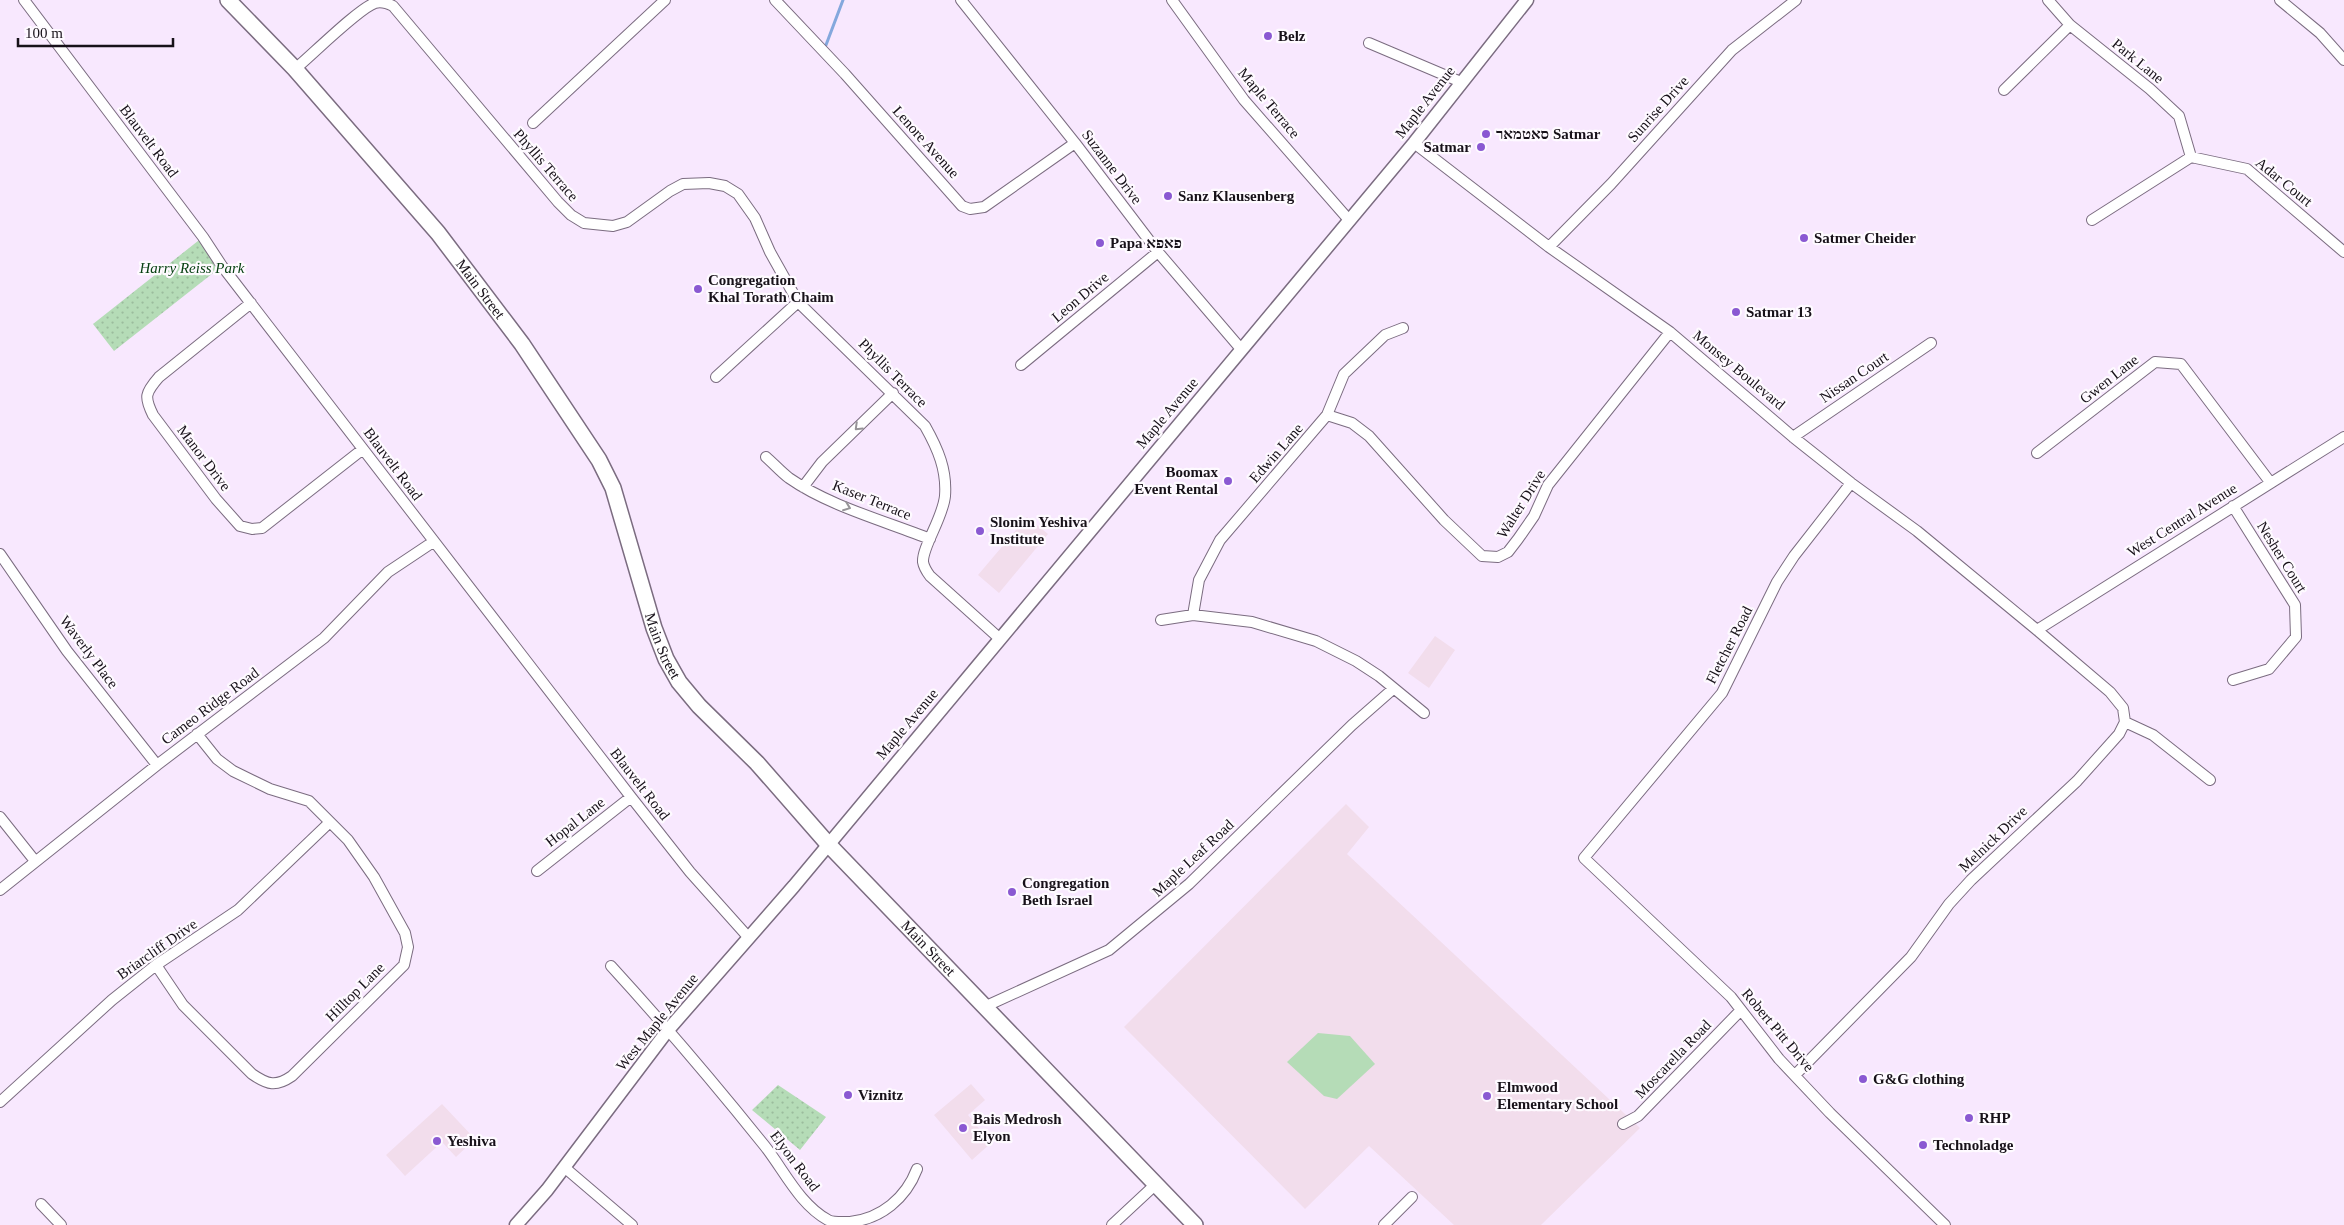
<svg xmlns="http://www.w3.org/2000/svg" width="2344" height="1225" viewBox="0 0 2344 1225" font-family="'Times New Roman','Noto Sans Hebrew',serif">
<defs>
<pattern id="grass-dots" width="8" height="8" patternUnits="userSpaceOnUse" patternTransform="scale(1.25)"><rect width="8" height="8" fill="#b5dcb7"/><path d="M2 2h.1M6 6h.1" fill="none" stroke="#9bbc9d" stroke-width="1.8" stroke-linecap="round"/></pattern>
</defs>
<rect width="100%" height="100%" fill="#f8e8fe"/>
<!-- education -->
<path fill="#f2ddec" d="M1027,517l21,17 -49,59 -21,-18z
M1435,636l20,14 -26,38 -21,-15z
M1346,804l23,23 -22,27 293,274 -99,97h-87l-85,-79 -64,63 -181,-182z
M971,1084l14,16 -17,15 23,28 -19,17 -38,-45z
M442,1104l33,35 -19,18 -14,-15 -37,34 -19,-21z"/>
<!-- grass -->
<path fill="url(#grass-dots)" d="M203,237l19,29 -108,85 -21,-27z
M778,1085l48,32 -26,33 -48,-40z"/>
<!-- garden -->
<path fill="#b5dcb7" d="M1318,1033l32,3 25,28 -38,35 -13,-3 -37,-34z"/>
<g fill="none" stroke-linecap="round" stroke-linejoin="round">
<!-- stream -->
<path stroke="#84a8dd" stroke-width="3" d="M826,45l17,-45"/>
<!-- minor casing -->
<g stroke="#7b6c80" stroke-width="12">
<path id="minor" d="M24,0l179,237 19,29 409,531 59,75 59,66
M775,0l70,74 117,132 8,3 14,-2 91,-64
M961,0l114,143 83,109 83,97
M1172,0l72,100 105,120
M2048,0l22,25 80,64 29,27 12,41
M2280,0l40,33 24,27
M1369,43l92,39
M295,69c16,-13 64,-61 80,-66 7,-2 12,0 18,3l165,196 13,13 13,8 29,3 14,-4 43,-31 13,-7 26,-1 16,3 13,8 17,24 15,34 28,50 127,124c13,23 22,44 20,70 -2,22 -23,51 -22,66 1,6 4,10 7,14l69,62
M2004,90l66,-65
M533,123l132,-123
M1414,143l135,104 121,85 123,105 58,46 66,48 120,99 73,62 13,16 2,14 -6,12 -42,47 -106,99 -22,24 -38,53 -116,118
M2092,220l99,-63 56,12 97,83
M1549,247l62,-63 121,-134 64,-50
M251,303l-92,74c-14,16 -15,20 -6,38l63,84 24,27 12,3 10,-1 101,-79
M1021,365l137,-113
M716,377l82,-75
M1327,415l25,8 17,13 75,84 38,36 16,1 10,-5 10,-13 16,-23 14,-31 122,-153
M1793,437l138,-94
M2037,453l118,-91 26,2 89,118
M766,457c8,7 15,15 23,21 40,28 96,43 141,61
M1851,483l-57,73 -17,26 -55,111 -138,165 147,139 48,62 51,54 115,112
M803,487l19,-25 71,-69
M2233,506l62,99 1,32 -27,32 -36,11
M0,554l67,97 90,114
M1193,615l6,-35 21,-40 107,-125 17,-41 41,-39 18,-7
M1161,620l32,-5 59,7 64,19 40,20 23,15 45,37
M2037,630l307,-193
M2125,722l28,13 57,45
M0,817l35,44
M537,871l94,-74
M0,890l157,-125 167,-127 64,-66 45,-30
M156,965l27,40 69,69c16,11 24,13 40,2l112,-111 4,-18 -3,-14 -31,-56 -26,-37 -39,-39 -39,-12 -37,-18 -16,-12 -20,-25
M611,966c53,58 104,118 153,179 20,25 35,59 64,75 6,3 15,2 22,2 31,-3 56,-24 67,-53
M984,1007l125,-57 80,-66 163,-159 41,-36
M0,1102l112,-102 44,-35 82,-55 92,-88
M1623,1124l15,-8 103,-106
M564,1167l68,58
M41,1204l20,21
M1112,1225l44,-41
M1384,1225l28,-28"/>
</g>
<!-- tertiary casing -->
<g stroke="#7b6c80" stroke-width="15">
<path id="tertiary" d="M516,1225l31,-35 121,-160 126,-144 620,-743 113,-143"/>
</g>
<!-- secondary casing -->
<g stroke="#7b6c80" stroke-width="18">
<g id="secondary">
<path id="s1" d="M228,0l67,69 143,164 84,111 77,116 14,28 41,140 12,31 13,23 20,24 58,57 71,81 367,381"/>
</g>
</g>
<!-- minor -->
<use href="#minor" stroke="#fff" stroke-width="10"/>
<!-- tertiary -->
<use href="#tertiary" stroke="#fff" stroke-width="12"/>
<!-- secondary -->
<use href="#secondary" stroke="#fff" stroke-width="15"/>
</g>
<!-- one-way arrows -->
<defs><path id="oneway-chevron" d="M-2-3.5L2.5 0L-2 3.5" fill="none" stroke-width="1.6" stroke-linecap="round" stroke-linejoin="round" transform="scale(1.25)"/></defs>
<g stroke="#979498">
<use href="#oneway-chevron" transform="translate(858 427) rotate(136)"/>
<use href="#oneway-chevron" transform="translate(847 507) rotate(21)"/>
</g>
<!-- markers -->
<g fill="#8a59d2" stroke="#fefaff" stroke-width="2">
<circle cx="1268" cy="36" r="5"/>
<circle cx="1486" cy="134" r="5"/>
<circle cx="1481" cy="147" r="5"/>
<circle cx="1168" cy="196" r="5"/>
<circle cx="1804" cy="238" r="5"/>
<circle cx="1100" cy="243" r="5"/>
<circle cx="698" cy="289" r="5"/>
<circle cx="1736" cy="312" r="5"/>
<circle cx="1228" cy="481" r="5"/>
<circle cx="980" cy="531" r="5"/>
<circle cx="1012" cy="892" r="5"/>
<circle cx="1863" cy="1079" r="5"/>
<circle cx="848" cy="1095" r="5"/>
<circle cx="1487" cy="1096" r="5"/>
<circle cx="1969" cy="1118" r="5"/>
<circle cx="963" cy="1128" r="5"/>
<circle cx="437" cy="1141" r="5"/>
<circle cx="1923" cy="1145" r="5"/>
</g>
<g text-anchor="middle" stroke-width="4.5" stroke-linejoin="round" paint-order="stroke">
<!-- poi labels -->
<g font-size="15" font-weight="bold" fill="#171119" stroke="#fefaff" text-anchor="start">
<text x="1278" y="41">Belz</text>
<text x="1496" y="139">סאטמאר Satmar</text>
<text x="1471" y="152" text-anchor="end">Satmar</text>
<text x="1178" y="201">Sanz Klausenberg</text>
<text x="1814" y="243">Satmer Cheider</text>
<text x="1110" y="248">Papa פאפא</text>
<text x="708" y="285">Congregation<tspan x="708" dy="17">Khal Torath Chaim</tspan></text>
<text x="1746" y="317">Satmar 13</text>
<text x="1218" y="477" text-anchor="end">Boomax<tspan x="1218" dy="17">Event Rental</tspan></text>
<text x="990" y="527">Slonim Yeshiva<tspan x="990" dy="17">Institute</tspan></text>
<text x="1022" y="888">Congregation<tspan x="1022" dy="17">Beth Israel</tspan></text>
<text x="1873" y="1084">G&amp;G clothing</text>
<text x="1497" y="1092">Elmwood<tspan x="1497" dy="17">Elementary School</tspan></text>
<text x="858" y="1100">Viznitz</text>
<text x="1979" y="1123">RHP</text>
<text x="973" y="1124">Bais Medrosh<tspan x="973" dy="17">Elyon</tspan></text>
<text x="447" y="1146">Yeshiva</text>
<text x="1933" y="1150">Technoladge</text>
</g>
<!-- street labels -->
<g font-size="15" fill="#171119" stroke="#fefaff">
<text transform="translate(2138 61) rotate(39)" y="5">Park Lane</text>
<text transform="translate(1425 102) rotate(-52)" y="5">Maple Avenue</text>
<text transform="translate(1269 103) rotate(50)" y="5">Maple Terrace</text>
<text transform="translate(1658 109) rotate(-48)" y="5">Sunrise Drive</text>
<text transform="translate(149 141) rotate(53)" y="5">Blauvelt Road</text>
<text transform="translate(926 142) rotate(48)" y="5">Lenore Avenue</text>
<text transform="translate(546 165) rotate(49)" y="5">Phyllis Terrace</text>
<text transform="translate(1112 167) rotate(53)" y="5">Suzanne Drive</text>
<text transform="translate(2284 182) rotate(39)" y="5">Adar Court</text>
<text dy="5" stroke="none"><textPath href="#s1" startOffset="384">Main Street</textPath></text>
<text transform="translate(1080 297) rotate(-40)" y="5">Leon Drive</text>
<text transform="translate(1739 370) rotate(40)" y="5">Monsey Boulevard</text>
<text transform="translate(893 373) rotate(45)" y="5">Phyllis Terrace</text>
<text transform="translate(1854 377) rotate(-34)" y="5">Nissan Court</text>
<text transform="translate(2109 379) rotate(-38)" y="5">Gwen Lane</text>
<text transform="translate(1167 413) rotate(-50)" y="5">Maple Avenue</text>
<text transform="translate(1276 453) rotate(-49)" y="5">Edwin Lane</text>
<text transform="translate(204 458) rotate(53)" y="5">Manor Drive</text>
<text transform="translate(393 464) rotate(53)" y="5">Blauvelt Road</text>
<text transform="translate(872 500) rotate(22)" y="5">Kaser Terrace</text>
<text transform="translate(1521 504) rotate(-58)" y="5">Walter Drive</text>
<text transform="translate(2182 520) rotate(-32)" y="5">West Central Avenue</text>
<text transform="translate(2282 557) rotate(58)" y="5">Nesher Court</text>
<text dy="5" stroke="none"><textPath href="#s1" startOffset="789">Main Street</textPath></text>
<text transform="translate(1729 645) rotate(-63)" y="5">Fletcher Road</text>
<text transform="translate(89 652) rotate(53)" y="5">Waverly Place</text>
<text transform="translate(210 706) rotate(-37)" y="5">Cameo Ridge Road</text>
<text transform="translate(907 724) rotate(-50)" y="5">Maple Avenue</text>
<text transform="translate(640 784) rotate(52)" y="5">Blauvelt Road</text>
<text transform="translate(575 822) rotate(-38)" y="5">Hopal Lane</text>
<text transform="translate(1993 839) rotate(-44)" y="5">Melnick Drive</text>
<text transform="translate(1193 858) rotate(-43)" y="5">Maple Leaf Road</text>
<text transform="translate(157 949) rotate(-35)" y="5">Briarcliff Drive</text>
<text dy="5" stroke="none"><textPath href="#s1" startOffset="1194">Main Street</textPath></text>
<text transform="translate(355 992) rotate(-45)" y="5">Hilltop Lane</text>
<text transform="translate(657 1022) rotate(-51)" y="5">West Maple Avenue</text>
<text transform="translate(1778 1030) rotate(50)" y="5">Robert Pitt Drive</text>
<text transform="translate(1673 1059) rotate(-46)" y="5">Moscarella Road</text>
<text transform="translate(795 1161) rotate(53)" y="5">Elyon Road</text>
</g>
<!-- park labels -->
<g font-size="15" font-style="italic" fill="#084113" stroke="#fefaff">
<text x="192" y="273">Harry Reiss Park</text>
</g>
</g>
<!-- scale -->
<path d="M18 38v8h155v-8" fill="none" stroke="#171119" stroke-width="2.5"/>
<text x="25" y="38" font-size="15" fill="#171119" stroke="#fefaff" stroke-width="4" paint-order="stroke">100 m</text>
</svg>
